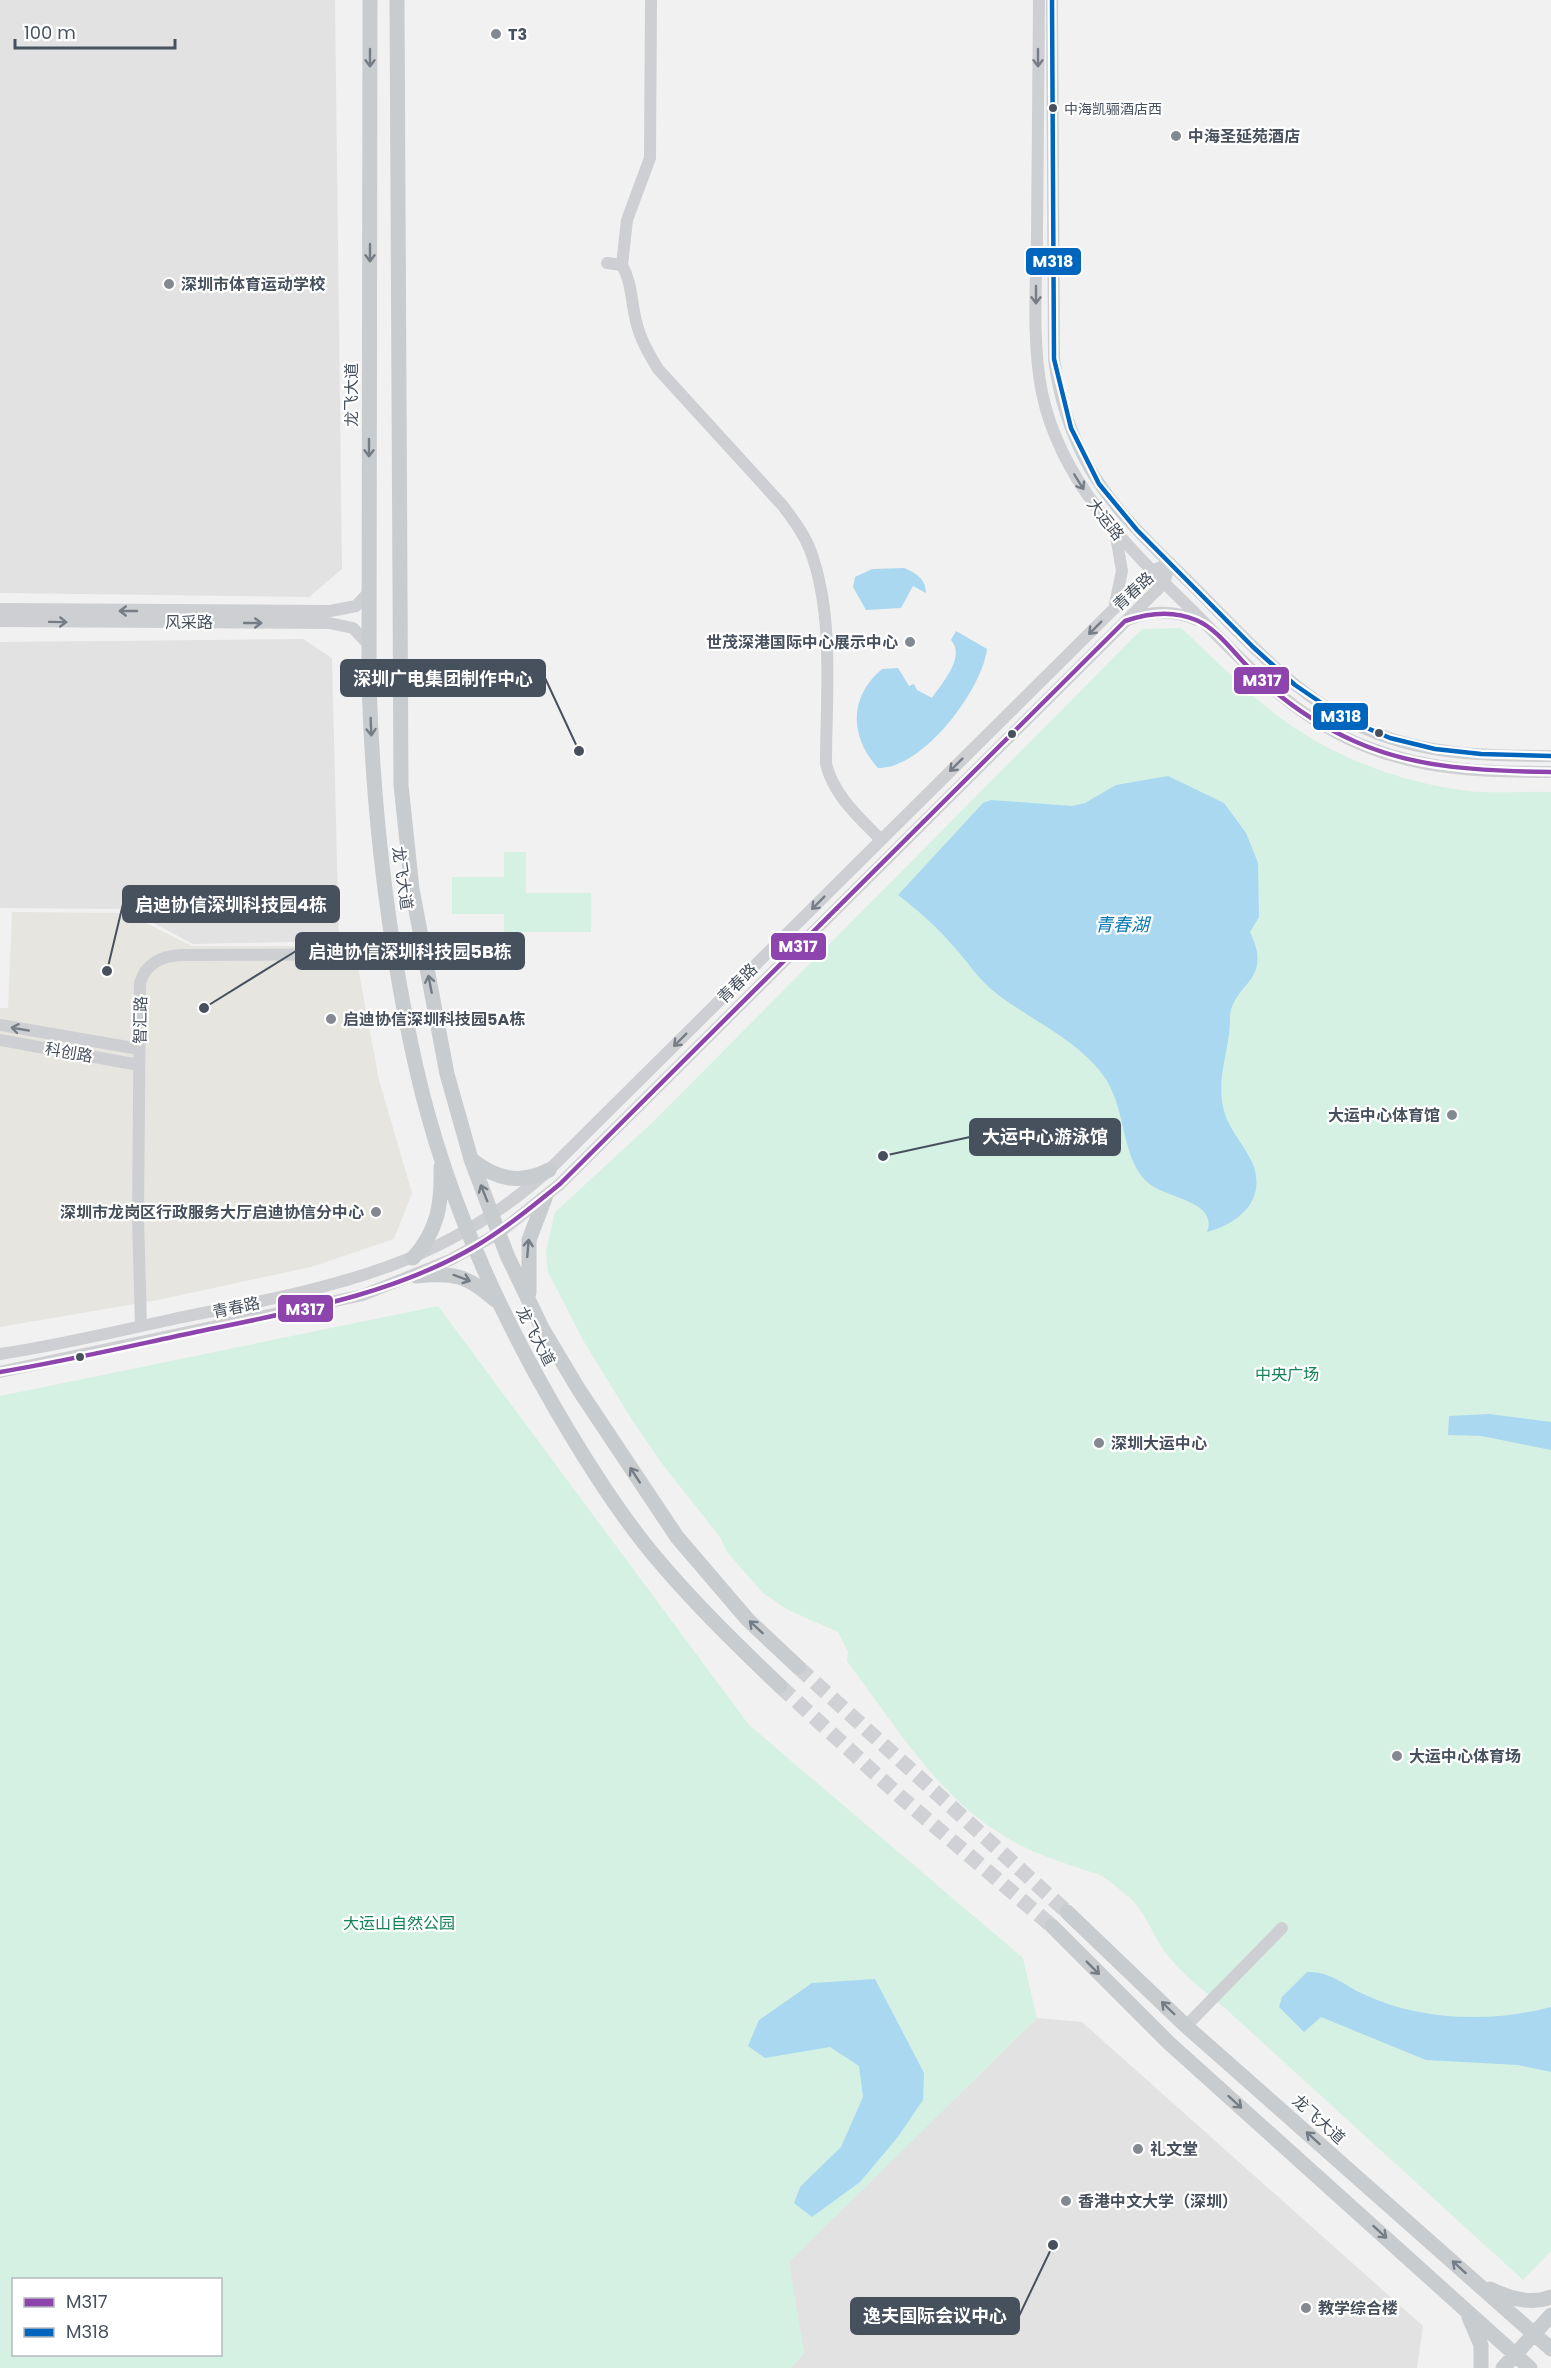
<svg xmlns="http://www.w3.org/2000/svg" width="1551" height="2368" viewBox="0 0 1551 2368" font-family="Poppins,'Noto Sans SC',sans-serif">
<rect width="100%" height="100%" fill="#f2f1f1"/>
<!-- commercial -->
<path fill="#e6e5df" d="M12,912l114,1 66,33h162l25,134 33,113 -18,46 -83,28 -153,33 -158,27v-319h8z"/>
<!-- education -->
<path fill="#e3e2e3" d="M0,0h335l7,569 -33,28 -309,-4z
M303,639l29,19 7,283 -146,3 -66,-35 -127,-1v-266z
M1037,2018l45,4 341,304 -6,42h-626l13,-15 -16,-91z"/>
<!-- green -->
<path fill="#d5f1e3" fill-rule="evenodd" d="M1181,628c31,28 61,60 94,86 55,42 125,69 194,77 27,3 55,0 82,1v1459l-28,29 -295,-269c-24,-20 -48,-38 -66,-63 -10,-15 -18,-38 -32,-50 -9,-7 -22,-20 -33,-24 -38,-12 -70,-22 -104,-45 -61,-41 -103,-111 -146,-168l1,-9 -10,-20 -50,-22 -25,-17 -36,-41 -7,-15 -57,-72 -31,-45 -48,-78 -36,-70 -2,-21 9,-39 97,-89 490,-494z
M504,852h22v41h65v39h-87v-18h-52v-37h52z
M438,1306l311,419 274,233 14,60 -248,244 15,91 -13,15h-791v-972zM14,2280h206v74h-206z"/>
<!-- water -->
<path fill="#a9d8f0" d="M904,568c12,5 22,11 22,25l-13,-7 -12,22 -35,2 -13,-23 2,-10 17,-8z
M956,631l31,18c-5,41 -64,120 -109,119 -29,-32 -29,-71 4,-99l16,-1 11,18 5,-2 3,6 15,8c10,-15 34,-41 19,-58z
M1168,776l56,27 22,30 12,30 1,54 -9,15c25,51 -20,51 -20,87 0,28 -12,54 -8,82 3,25 20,40 30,61 16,37 -13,62 -45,70 12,-33 -45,-33 -62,-52 -25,-27 -18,-72 -42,-105 -28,-38 -76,-56 -112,-86 -14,-12 -24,-28 -36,-41 -17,-20 -36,-37 -57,-53l85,-92 8,-3 81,6 13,-3 31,-18z
M1489,1414l62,8v28l-69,-14 -34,-1 1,-19z
M1307,1972c23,-1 35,12 54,21 57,28 130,30 190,14v65l-33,-7 -92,-5 -105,-43 -17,15 -25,-25 3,-10z
M875,1979l49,94 -1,27 -26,38 -37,44 -48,35 -18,-14 6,-16 41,-40 22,-50 -4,-31 -29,-19 -65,11 -17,-12 11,-26 53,-37z"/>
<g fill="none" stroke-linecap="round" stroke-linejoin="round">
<!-- major-tunnel -->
<path stroke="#d0d1d4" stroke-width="15" stroke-dasharray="15 8" stroke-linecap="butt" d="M798,1667l269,245
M780,1686l123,113 149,127"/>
<!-- minor -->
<path stroke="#cdcfd2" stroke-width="12" d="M1039,0c-1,79 -2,158 -2,237 -1,52 -5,105 5,156 20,94 90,158 155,222 52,53 102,107 173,133 59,23 119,24 181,24
M1052,0l2,359c5,39 16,74 35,108 26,46 67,82 104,119 53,53 104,113 175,144 58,25 120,26 183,26
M607,263l15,2c10,18 9,36 14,56 4,18 13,33 22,48l125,137c12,16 24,32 30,52 21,64 13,139 13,206 8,32 33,53 55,76
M622,265l5,-45 23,-62 1,-158
M1115,604l7,-33 -6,-35
M0,609l330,2 26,-5 13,-14
M1130,619c21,-9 47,-8 67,1
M0,621l329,2 24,5 16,17
M0,1025l139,24
M0,1040l139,25
M141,1326l-3,-108 2,-235c6,-20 21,-27 41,-28l215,-1
M0,1354c61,-9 122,-24 183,-37 139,-28 256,-47 366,-147l603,-599 18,-8
M0,1372l363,-77 87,-35 49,-27 61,-49 604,-601 6,-20
M1186,2026l96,-98"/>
<!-- major -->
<path stroke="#c8cccf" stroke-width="15" d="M370,0l-1,684c4,128 19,258 47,383 27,120 78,236 139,341 29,50 60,100 97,145 39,47 83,90 128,133
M397,0l4,785 11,104 35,185 24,85 36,96 35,73 37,62 98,147 71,83 50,47
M472,1160c24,19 48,25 77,10
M413,1258c25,-27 29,-55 28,-91
M416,1276c37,-4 51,-1 79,24
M529,1293v-53l16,-42
M1067,1912l119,114 365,323
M1052,1926l117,117 361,325
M1490,2289c18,9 42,16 61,8
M1469,2317l12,28v23
M1503,2368l48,-53"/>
<!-- bus-1 casing -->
<g stroke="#fff" stroke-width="9">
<path id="bus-1" d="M0,1372c66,-11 130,-26 196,-40 95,-20 195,-36 280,-86 30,-18 57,-40 84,-62l565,-563c23,-8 48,-11 71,-1 22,9 40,36 57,52 30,29 63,52 101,69 61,28 131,30 197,31"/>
</g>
<!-- bus-2 casing -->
<g stroke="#fff" stroke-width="9">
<path id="bus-2" d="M1052,0l2,359 17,69 28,56 38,46 116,117 42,38 47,32 48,21 45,11 46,5 70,2"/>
</g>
<!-- bus-1 -->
<use href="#bus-1" stroke="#8e44ad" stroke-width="4.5"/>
<!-- bus-2 -->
<use href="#bus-2" stroke="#0065bd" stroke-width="4.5"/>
</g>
<!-- one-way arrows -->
<defs><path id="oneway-shaft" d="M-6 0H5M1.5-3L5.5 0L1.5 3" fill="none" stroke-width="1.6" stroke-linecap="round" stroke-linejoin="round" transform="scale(1.5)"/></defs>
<g stroke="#747c86">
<use href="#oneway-shaft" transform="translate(370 58) rotate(90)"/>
<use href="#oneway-shaft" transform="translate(370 253) rotate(90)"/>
<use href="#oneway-shaft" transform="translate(369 448) rotate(90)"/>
<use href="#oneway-shaft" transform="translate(371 727) rotate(88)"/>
<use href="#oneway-shaft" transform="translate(430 984) rotate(-101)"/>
<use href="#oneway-shaft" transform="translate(484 1193) rotate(-112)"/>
<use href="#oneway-shaft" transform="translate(528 1248) rotate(-85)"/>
<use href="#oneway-shaft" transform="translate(462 1278) rotate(20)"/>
<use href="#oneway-shaft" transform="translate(635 1475) rotate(-123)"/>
<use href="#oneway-shaft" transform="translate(756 1627) rotate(-137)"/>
<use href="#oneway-shaft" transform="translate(1093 1968) rotate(45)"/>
<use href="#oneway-shaft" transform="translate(1168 2008) rotate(-136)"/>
<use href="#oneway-shaft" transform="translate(1235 2102) rotate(42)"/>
<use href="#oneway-shaft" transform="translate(1313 2138) rotate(-138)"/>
<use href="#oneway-shaft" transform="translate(1380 2232) rotate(42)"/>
<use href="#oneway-shaft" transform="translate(1459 2267) rotate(-138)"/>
</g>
<g stroke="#767d87">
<use href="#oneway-shaft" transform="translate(1038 58) rotate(90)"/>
<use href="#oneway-shaft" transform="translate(1036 295) rotate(90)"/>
<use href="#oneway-shaft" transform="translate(1079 482) rotate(58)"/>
<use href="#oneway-shaft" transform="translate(128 611) rotate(-180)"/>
<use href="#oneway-shaft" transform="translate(58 622) rotate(1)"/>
<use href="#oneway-shaft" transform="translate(253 623)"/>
<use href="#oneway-shaft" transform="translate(1095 628) rotate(135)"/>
<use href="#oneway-shaft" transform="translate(956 765) rotate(135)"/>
<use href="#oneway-shaft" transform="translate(818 903) rotate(135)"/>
<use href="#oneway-shaft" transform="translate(20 1029) rotate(-170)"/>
<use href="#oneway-shaft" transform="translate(680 1040) rotate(135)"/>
</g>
<!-- markers -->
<g fill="#838991" stroke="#fff" stroke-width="2">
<circle cx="496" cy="34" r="6"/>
<circle cx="1176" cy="136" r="6"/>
<circle cx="169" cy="284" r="6"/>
<circle cx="910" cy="642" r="6"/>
<circle cx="331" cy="1019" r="6"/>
<circle cx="1452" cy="1115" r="6"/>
<circle cx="376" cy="1212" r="6"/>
<circle cx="1099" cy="1443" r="6"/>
<circle cx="1397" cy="1756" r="6"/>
<circle cx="1138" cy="2149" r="6"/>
<circle cx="1066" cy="2201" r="6"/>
<circle cx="1306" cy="2308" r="6"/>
</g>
<g fill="#47515e" stroke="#fff" stroke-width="2">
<circle cx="1053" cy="108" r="5"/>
<circle cx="1379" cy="733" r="5"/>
<circle cx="1012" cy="734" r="5"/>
<circle cx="80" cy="1357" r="5"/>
</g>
<g text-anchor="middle" stroke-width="4.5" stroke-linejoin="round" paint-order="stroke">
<!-- bus labels -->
<g font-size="14" fill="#47515e" stroke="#fff" text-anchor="start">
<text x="1064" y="114">中海凯骊酒店西</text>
</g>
<!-- poi labels -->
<g font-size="16" font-weight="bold" fill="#47515e" stroke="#fff" text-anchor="start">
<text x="508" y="40">T3</text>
<text x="1188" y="142">中海圣延苑酒店</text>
<text x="181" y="290">深圳市体育运动学校</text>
<text x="898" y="648" text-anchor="end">世茂深港国际中心展示中心</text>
<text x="343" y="1025">启迪协信深圳科技园5A栋</text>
<text x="1440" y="1121" text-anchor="end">大运中心体育馆</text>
<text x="364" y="1218" text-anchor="end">深圳市龙岗区行政服务大厅启迪协信分中心</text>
<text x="1111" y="1449">深圳大运中心</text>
<text x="1409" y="1762">大运中心体育场</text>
<text x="1150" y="2155">礼文堂</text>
<text x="1078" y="2207">香港中文大学（深圳）</text>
<text x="1318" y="2314">教学综合楼</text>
</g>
<!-- street labels -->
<g font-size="16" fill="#47515e" stroke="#fff">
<text transform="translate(351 395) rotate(-90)" y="6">龙飞大道</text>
<text transform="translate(1106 519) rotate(52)" y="6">大运路</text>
<text transform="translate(1133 591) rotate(-43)" y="6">青春路</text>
<text x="189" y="628">风采路</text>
<text transform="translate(403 878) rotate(82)" y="6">龙飞大道</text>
<text transform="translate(737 983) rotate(-45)" y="6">青春路</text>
<text transform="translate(140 1020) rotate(-89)" y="6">智汇路</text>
<text transform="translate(69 1052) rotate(10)" y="6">科创路</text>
<text transform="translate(236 1307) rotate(-12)" y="6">青春路</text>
<text transform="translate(536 1336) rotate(62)" y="6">龙飞大道</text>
<text transform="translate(1319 2119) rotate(42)" y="6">龙飞大道</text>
</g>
<!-- park labels -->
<g font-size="16" fill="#148358" stroke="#fff">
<text x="1287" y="1380">中央广场</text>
<text x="399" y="1929">大运山自然公园</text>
</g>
<!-- water labels -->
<g font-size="18" font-style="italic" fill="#087ab1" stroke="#fff">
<text x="1122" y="931">青春湖</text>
</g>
</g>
<!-- callouts -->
<path fill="none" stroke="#47515e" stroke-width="2" d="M579 751L545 678M107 971L123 904M204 1008L296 951M883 1156L970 1137M1053 2245L1019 2316"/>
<g fill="#47515e" stroke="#fff" stroke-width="2">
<circle cx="579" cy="751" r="6"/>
<circle cx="107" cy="971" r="6"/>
<circle cx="204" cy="1008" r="6"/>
<circle cx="883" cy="1156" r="6"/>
<circle cx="1053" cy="2245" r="6"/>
</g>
<g fill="#47515e" stroke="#47515e" stroke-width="2">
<rect x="341" y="660" width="204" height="36" rx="6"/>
<rect x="123" y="886" width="216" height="36" rx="6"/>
<rect x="296" y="933" width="228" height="36" rx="6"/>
<rect x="970" y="1119" width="150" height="36" rx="6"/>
<rect x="851" y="2298" width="168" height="36" rx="6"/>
</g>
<g font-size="18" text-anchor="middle" font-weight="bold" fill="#fff">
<text x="443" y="685">深圳广电集团制作中心</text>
<text x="231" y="911">启迪协信深圳科技园4栋</text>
<text x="410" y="958">启迪协信深圳科技园5B栋</text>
<text x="1045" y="1143">大运中心游泳馆</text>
<text x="935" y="2322">逸夫国际会议中心</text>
</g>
<g stroke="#fff" stroke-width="2">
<rect x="1025" y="247" width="57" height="29" rx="6" fill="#0065bd"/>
<rect x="1233" y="666" width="57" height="29" rx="6" fill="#8e44ad"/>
<rect x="1312" y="702" width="57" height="29" rx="6" fill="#0065bd"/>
<rect x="770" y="932" width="57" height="29" rx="6" fill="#8e44ad"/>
<rect x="277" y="1294" width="57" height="29" rx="6" fill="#8e44ad"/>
</g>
<g font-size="16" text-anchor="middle" font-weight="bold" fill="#fff">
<text x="1053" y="267">M318</text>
<text x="1262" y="686">M317</text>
<text x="1341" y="722">M318</text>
<text x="798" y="952">M317</text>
<text x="305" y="1315">M317</text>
</g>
<!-- legend -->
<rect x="12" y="2278" width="210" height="78" fill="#ffffff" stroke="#b5b9bf" stroke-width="1.5"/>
<rect x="24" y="2298" width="30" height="9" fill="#8e44ad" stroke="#b5b9bf" stroke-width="1.5"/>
<text x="66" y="2308" font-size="18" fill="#47515e">M317</text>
<rect x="24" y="2328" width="30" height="9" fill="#0065bd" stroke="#b5b9bf" stroke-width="1.5"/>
<text x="66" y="2338" font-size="18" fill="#47515e">M318</text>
<!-- scale -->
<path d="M15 39v9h160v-9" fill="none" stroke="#47515e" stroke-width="3"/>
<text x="24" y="39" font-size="18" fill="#47515e" stroke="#ffffff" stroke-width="4.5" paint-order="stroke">100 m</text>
</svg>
